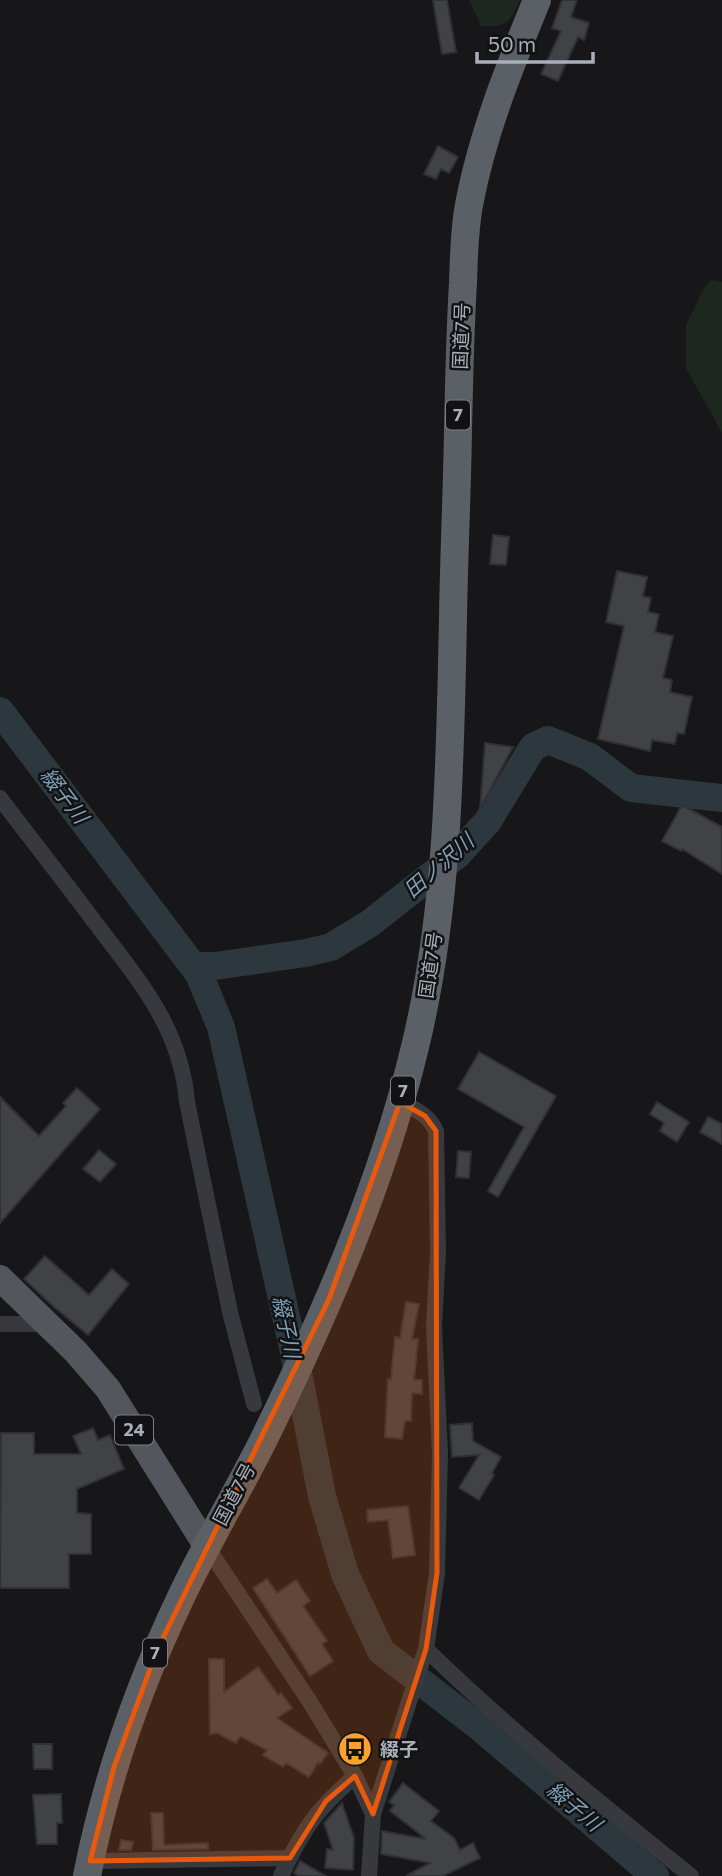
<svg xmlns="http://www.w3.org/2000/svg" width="722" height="1876" viewBox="0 0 722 1876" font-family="Commissioner,'Noto Sans JP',sans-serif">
<rect width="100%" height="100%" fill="#171719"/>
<!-- green -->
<path fill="#1e271f" d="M469,0h51c-11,24 -12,27 -39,26z
M711,280l11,2v151l-36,-65v-43l17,-35z"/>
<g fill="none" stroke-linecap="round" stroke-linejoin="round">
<!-- river -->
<path stroke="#2c373e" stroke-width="28" d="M0,711l199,263 22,53 73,325 28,144 23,78 36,77 101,78 173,147
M193,966h22l91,-13 25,-6 38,-23 88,-69 31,-34 45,-74 15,-7 42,17 41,31 91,10"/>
</g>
<!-- building -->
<path fill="#414246" stroke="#313135" stroke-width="2" d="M433,0h14l9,52 -14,2z
M562,0h15l-6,17 18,6 -5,17 -6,-3 -20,44 -17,-7 20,-43 -9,-3z
M438,146l20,11 -9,16 -8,-4 -5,10 -12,-5z
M493,535l16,2 -3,28 -16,-1z
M617,571l30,6 -4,19 8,2 -3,14 11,2 -4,18 18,4 -10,42 9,2 -2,12 22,5 -8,37 -7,-1 -2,11 -23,-4 -2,11 -52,-12 26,-113 -18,-4z
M485,743l28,4 -33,62z
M682,805l40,22v47l-40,-25 -1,2 -19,-10z
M479,1052l77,44 -58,101 -10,-6 36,-64 -66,-38z
M77,1088l23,21 -100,114v-126l39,39 27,-30 -3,-3z
M657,1102l32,20 -12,20 -17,-11 4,-8 -14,-9z
M708,1117l14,7v20l-22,-12z
M99,1150l17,14 -16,18 -17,-13z
M458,1151l13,1 -2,26 -13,-1z
M45,1256l44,39 23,-26 17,15 -41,51 -34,-28 -30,-28z
M406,1302l13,2 -7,35h6l-4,41h8v14l-10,-1 -1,28h-6l-3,18 -17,-2 3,-58h3l4,-42 5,1z
M472,1423l1,18 28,16 -9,16 2,2 -15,25 -20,-12 20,-33 -27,2 -2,-32z
M93,1428l5,12 12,-5 14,34 -47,20v24l14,1v40h-22v34h-69l1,-155h33v21h47l-8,-18z
M408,1506l7,49 -22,3 -5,-38 -20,2 -1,-12z
M267,1579l10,14 19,-13 14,21 -7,5 24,35 -5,3 11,17 -23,15 -57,-88z
M209,1659h15v33l34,-25 20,28 3,-2 11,15 -15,10 51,35 -8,11 -2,-2 -9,15 -23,-14 -3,4 -20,-12 4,-5 -27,-14 -4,7 -19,-10 -7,1z
M33,1744h19v25h-18z
M403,1783l36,28 -8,10 23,17 6,12 13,-7 7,15 -37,18h-37l24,-13 -49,-9 1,-23 44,8 -36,-28 4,-6 -5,-3z
M61,1794l1,29h-5v21h-20l-4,-49z
M342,1803l12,35 -1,32 -28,-2 2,-19 6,1 -9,-27z
M151,1813h12l1,32 44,-2v6l-55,1z
M121,1840l12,2 -2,8h-12z
M300,1861l26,15h-27l-5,-3z"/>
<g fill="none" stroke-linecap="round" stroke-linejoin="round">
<!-- minor -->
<path stroke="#38393e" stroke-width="16" d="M0,798c32,42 65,84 97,127 42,56 84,103 90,177l43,210 24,92
M0,1324h48
M207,1547l103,155 45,74 18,38
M426,1649c83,81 174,154 265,227
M90,1861l200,-3
M281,1876c22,-47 35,-66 74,-100
M369,1876l4,-62 53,-165 11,-76 3,-119 -6,-128 4,-74 -2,-121c-7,-16 -21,-22 -36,-29"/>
<!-- primary -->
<path stroke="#53565d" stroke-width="26" d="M0,1278l76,74 32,37 99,158"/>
<!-- trunk -->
<path stroke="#5b5f66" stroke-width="28" d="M87,1876c19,-97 51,-189 94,-279 25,-53 56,-104 82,-156 62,-126 119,-257 152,-394 34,-140 35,-287 38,-430 1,-62 4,-124 5,-186 1,-50 2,-99 5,-148 1,-26 1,-52 6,-78 13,-71 41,-139 68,-205"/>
</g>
<!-- marked area -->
<path fill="#e8590c" fill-opacity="0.2" stroke="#e8590c" stroke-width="5" stroke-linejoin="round" d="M400,1102l25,14 11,15 1,442 -11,76 -53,165 -18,-38 -29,25 -36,57 -200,3 24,-94 43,-117 172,-351z"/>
<!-- icons -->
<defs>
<g id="bus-disc" transform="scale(1.75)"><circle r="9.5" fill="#faa22e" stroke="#121214"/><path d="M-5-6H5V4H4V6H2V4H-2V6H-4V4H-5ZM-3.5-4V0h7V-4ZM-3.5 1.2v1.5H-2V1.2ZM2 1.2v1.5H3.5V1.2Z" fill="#111"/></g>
</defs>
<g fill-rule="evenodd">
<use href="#bus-disc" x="355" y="1749"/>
</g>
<g text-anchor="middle" stroke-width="5" stroke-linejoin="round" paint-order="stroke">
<!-- shield labels -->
<g fill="#121214" stroke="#7b8088" stroke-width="2">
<rect x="446" y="400.5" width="24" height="29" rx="5"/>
<rect x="391" y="1076.5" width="24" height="29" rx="5"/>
<rect x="115" y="1415.5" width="38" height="29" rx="5"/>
<rect x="143" y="1638.5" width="24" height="29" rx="5"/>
</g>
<g font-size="18" font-weight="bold" fill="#a8afb9">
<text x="458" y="421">7</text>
<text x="403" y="1097">7</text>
<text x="134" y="1436">24</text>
<text x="155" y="1659">7</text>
</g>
<!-- street labels -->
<g font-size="19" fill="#a8afb9" stroke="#121214">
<text transform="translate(461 336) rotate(-88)" y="7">国道7号</text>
<text transform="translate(430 965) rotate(-82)" y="7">国道7号</text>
<text transform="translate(234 1494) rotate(-62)" y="7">国道7号</text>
</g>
<!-- poi labels -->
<g font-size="19" font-weight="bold" fill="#a8afb9" stroke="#121214" text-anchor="start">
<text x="380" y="1756">綴子</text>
</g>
<!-- water labels -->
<g font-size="21" font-style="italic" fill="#7ea1b6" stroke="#121214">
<text transform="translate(64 796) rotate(53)" y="7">綴子川</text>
<text transform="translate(439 866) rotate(-41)" y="7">田ノ沢川</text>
<text transform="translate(286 1327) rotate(78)" y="7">綴子川</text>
<text transform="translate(574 1807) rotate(40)" y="7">綴子川</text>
</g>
</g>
<!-- scale -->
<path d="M477 52v10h116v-10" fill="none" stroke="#a8afb9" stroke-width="3.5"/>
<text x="488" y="52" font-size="21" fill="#a8afb9" stroke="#121214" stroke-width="5" paint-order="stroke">50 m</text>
</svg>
